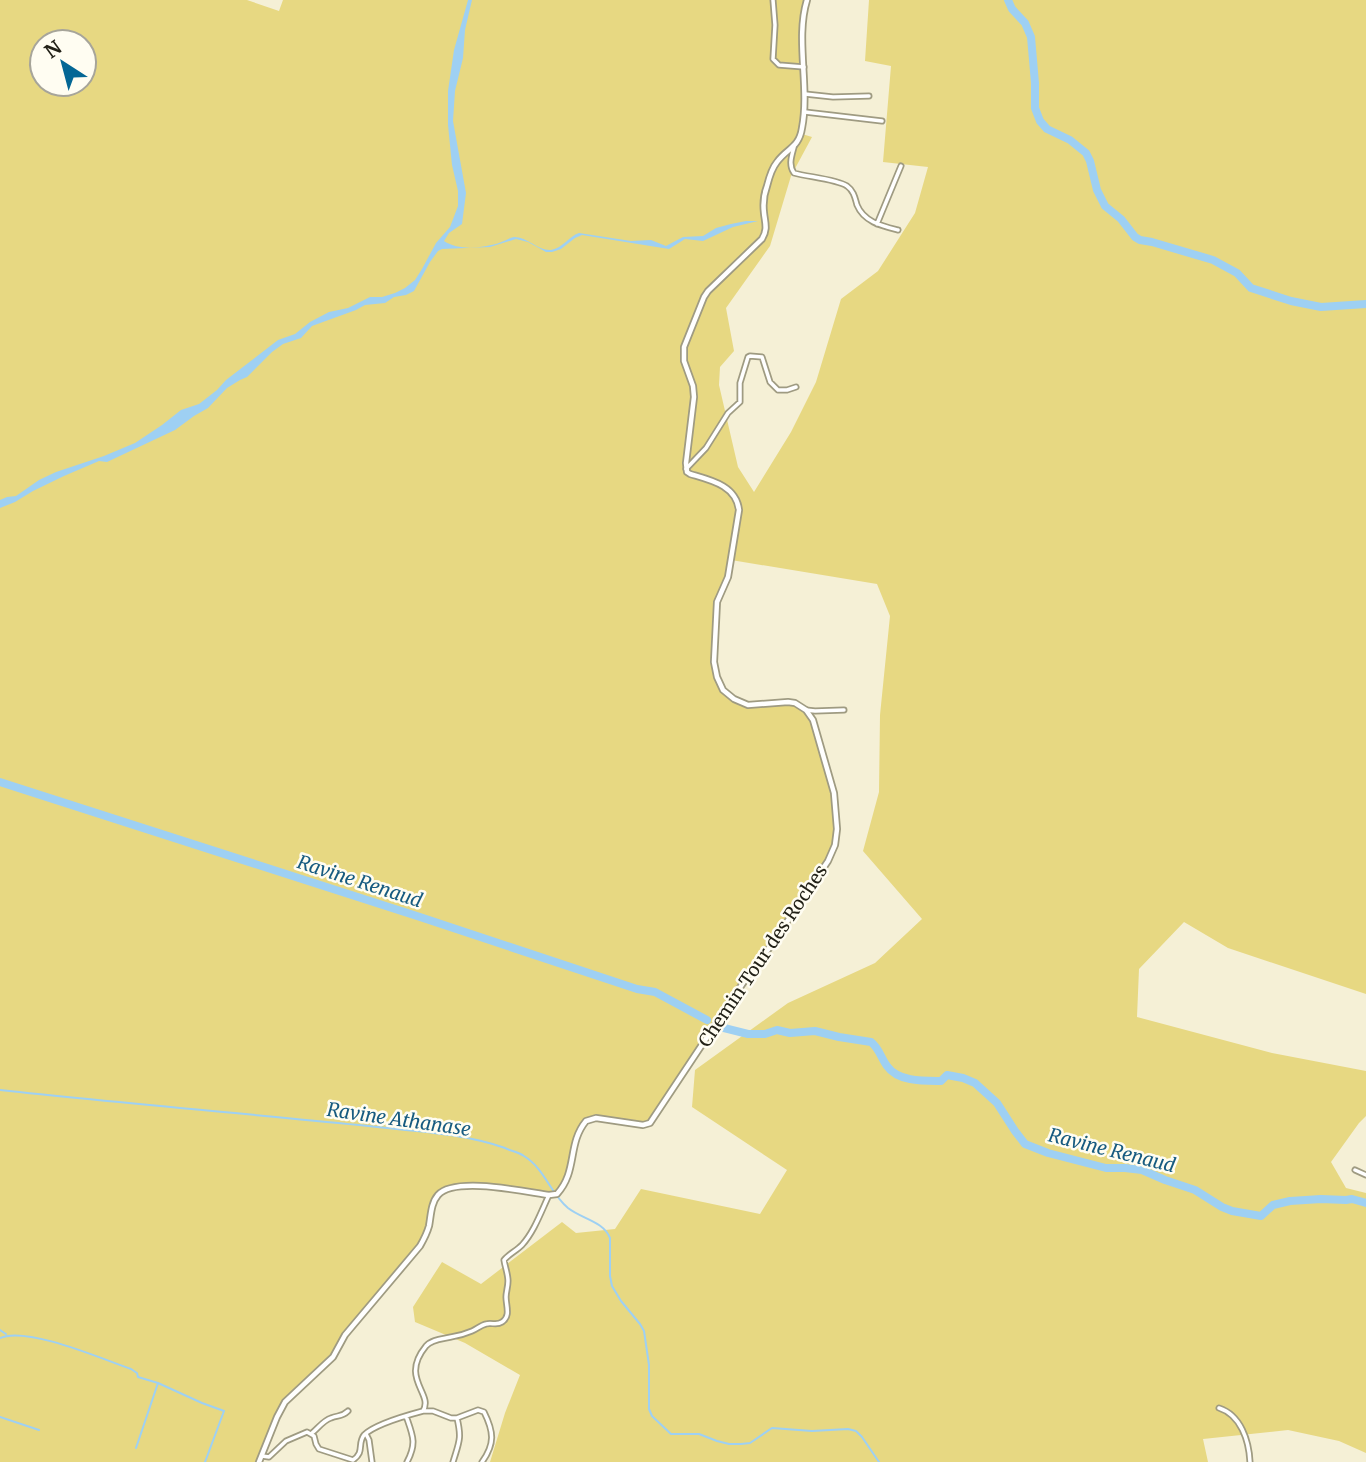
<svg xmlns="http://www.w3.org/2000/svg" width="1366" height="1462" viewBox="0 0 1366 1462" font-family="Merriweather,serif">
<rect width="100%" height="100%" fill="#f5f0d6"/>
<!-- green -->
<path fill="#e7d882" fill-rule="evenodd" d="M0,0h247l32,11 4,-11h524l-5,27 3,67 -3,40 10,3 -21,39 -21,70 -44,62 8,43 -14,16 -1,18 19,82 16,25 37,-60 25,-50 25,-83 37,-28 37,-58 13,-46 -45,-5 8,-96 -26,-5 4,-61h497v994l-138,-46 -44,-26 -45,47 -2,48 135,36 94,18v45l-7,7 -28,39 15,26 20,5v260l-27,-12 -51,-11 -85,9 5,23h-718l15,-49 15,-38 -55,-32 -50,-21 -2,-15 29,-45 39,22 81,-62 14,11 39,-4 26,-40 119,25 27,-44 -95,-63 3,-37 93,-67 87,-40 47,-44 -59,-68 16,-59 1,-77 10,-99 -13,-32 -146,-24 -3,17 -11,25 -3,60 9,28 11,9 14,5 40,-2 18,8 7,10 18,60 6,49 -9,33 -181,263 -58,-6 -10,11 -10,46 -12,18 -87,-9 -17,2 -16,9 -8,28 -9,22 -75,89 -12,22 -48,46 -26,59h-259zM42,42h42v42h-42z"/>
<!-- water -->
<path fill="#9ed0f3" d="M468,0h4l-7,30 -2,28 -8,33 -2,30 13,72 -4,31 -13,9 -5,8c15,10 39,7 55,2 5,-2 10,-5 15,-6 14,0 24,14 37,13 12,-2 18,-14 28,-17l52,8 20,-1 15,6 17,-9 20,-1 13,-8 15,-4 15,-3h12l-25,6 -30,14 -18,-2 -16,10 -87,-14 -7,3 -14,11 -9,3h-6l-18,-10 -12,-3 -26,8 -48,2 -4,2 -8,11 -16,29 -8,4 -12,2 -9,6 -20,2 -9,5 -44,16 -11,12 -18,6 -11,8 -25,25 -7,3 -13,8 -19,20 -14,8 -19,14 -68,32 -8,-1 -35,15 -31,15 -18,11 -15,6v-8l7,-3 9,-1 23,-16 17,-8 48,-16 31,-13 27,-18 19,-15 18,-6 18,-14 9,-10 52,-40 17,-6 15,-12 19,-10 19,-4 22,-11h12l13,-4 10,-5 10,-8 7,-11 14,-26 14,-16 8,-21v-15l-6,-26 -4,-40v-34l6,-41z"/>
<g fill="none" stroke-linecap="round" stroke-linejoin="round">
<!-- stream -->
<path stroke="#9ed0f3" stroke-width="2" d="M0,1090c119,13 239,23 359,35 48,6 100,7 146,23 6,3 13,4 19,8 21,13 26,37 44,52 14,11 35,13 42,30v38l2,10 9,15 19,23 4,7 5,34v44l3,7 19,18h28l18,7 12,3h12l9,-1 22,-15 40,3 36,-2 8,2 6,6 17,25
M0,1330l6,4
M0,1338c27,-12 102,21 131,31l6,4 1,4 20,6 44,20 22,8 -19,51
M0,1417l39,13
M136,1448l22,-65"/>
<!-- river -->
<path stroke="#9ed0f3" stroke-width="8" d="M1008,0l4,9 13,14 6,14 4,46v25l5,13 7,8 23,11 16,13 4,8 7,29 8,16 16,13 14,18 5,3 12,2 61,18 24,13 14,15 40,13 30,6 45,-3
M0,782l420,135 217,72 18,3 52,28
M724,1028l24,6h17l12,-4 13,3 25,-2 24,6 32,5c8,6 10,16 16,24 11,16 37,15 54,15l6,-6 16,3 12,5 22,20 18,28 10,13 23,9 58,15h19l17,2 23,10 30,10 27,17 10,4 29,5 12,-11 17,-4 31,-2 25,1 6,-1 14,4"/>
<!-- minor casing -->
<g stroke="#9f9b82" stroke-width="7">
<path id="minor" d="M773,0l2,25 -2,34 6,6 25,2
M805,94l28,3 36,-1
M805,112l77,9
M794,147c-2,8 -6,18 0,26 14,4 42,6 53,13 7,5 8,12 10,19 7,17 25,21 41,25
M877,224l24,-58
M686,469l20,-21 22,-35 12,-11v-19l8,-26 2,-1 12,1 8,25 8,8h9l9,-3
M806,710l9,1 29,-1
M1355,1170l11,5
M1219,1408c22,7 30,33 31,54
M423,1411h10l18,7h6l21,-8 6,2c10,20 11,32 -2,50
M406,1416c7,20 11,27 1,46
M312,1433c6,-5 12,-13 19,-15 7,-3 11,-1 17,-7
M366,1434l3,6 3,22
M262,1456l7,1 17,-16 21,-9 7,4 2,8 3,5 34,11c12,-8 4,-16 11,-25 11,-11 44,-20 59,-24 11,-18 -24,-32 3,-65 6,-7 17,-7 25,-9 7,-1 14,-3 21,-6 5,-2 9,-6 14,-7 6,-2 10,2 16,-2 9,-6 4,-16 4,-25 0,-5 2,-10 2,-16 0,-7 -3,-14 -4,-21 5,-6 12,-9 18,-15 12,-13 19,-33 27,-50
M453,1462c6,-20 9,-23 4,-44"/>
</g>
<!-- tertiary casing -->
<g stroke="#9f9b82" stroke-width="8">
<path id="tertiary" d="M259,1462l18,-45 8,-15 48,-45 12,-22 75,-89c4,-7 7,-13 9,-20 2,-11 2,-23 9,-31 17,-19 88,-3 111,0l8,-1c21,-23 10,-50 29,-73l10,-3 47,7 7,-2 93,-140 27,-36 58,-86 7,-16 2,-16 -3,-36 -21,-73 -7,-10 -11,-7 -7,-1 -40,3 -14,-6 -11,-9 -6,-13 -3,-15 3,-60 11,-25 11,-67c-3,-25 -29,-30 -49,-36l-3,-2 -1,-9 8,-66 -1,-11 -9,-25v-14l20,-50 4,-6 54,-52c6,-10 3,-16 2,-26 -1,-8 0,-19 3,-27 2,-8 5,-18 10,-24 10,-14 22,-14 25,-34 8,-41 -7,-89 5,-128"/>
</g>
<!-- minor -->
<use href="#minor" stroke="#fff" stroke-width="3.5"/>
<!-- tertiary -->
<use href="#tertiary" stroke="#fff" stroke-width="4.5"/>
</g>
<g text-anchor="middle" stroke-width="5" stroke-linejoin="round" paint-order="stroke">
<!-- street labels -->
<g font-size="18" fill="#222117" stroke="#fffdf2">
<text transform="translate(763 956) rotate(-56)" y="6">Chemin Tour des Roches</text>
</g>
<!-- water labels -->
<g font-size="19" font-style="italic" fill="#175b80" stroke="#fffdf2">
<text transform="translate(360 881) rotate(18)" y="7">Ravine Renaud</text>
<text transform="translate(399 1119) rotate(8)" y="7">Ravine Athanase</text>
<text transform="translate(1112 1150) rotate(14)" y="7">Ravine Renaud</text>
</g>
</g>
<!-- north arrow -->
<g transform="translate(63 63) rotate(324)"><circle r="33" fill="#fffdf2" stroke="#a7a59a" stroke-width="2"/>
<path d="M0-5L12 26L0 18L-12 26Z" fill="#046795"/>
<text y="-10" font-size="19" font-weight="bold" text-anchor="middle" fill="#222117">N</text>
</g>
</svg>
